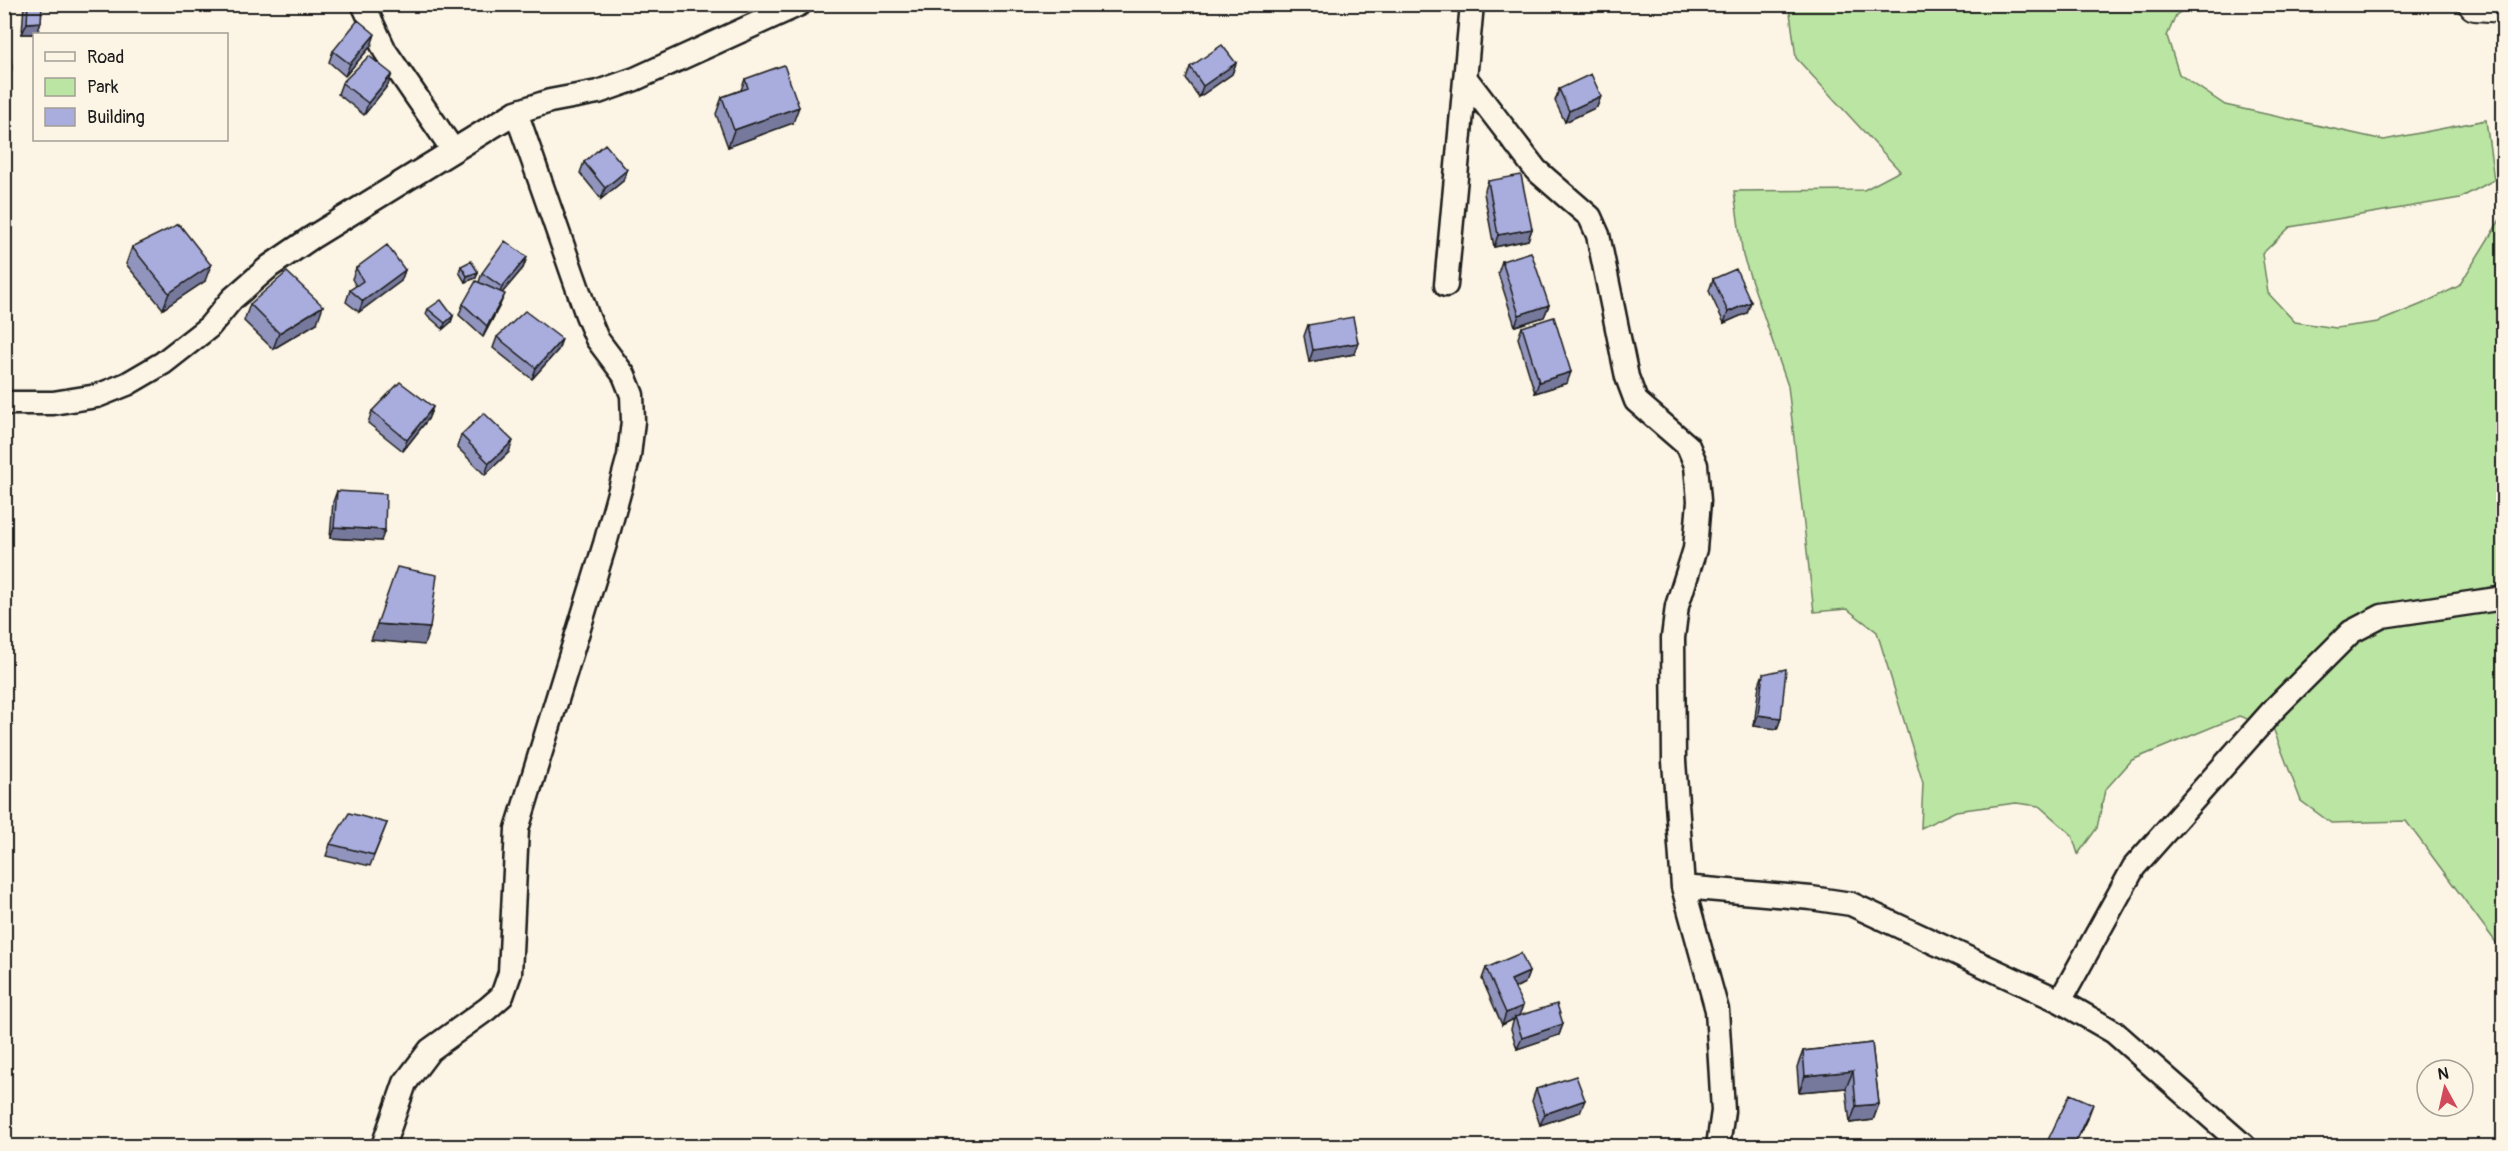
<svg xmlns="http://www.w3.org/2000/svg" width="2508" height="1151" viewBox="0 0 2508 1151" font-family="Pangolin,sans-serif">
<rect width="100%" height="100%" fill="#fcf5e5"/>
<filter id="ink" filterUnits="userSpaceOnUse"><feTurbulence type="fractalNoise" baseFrequency=".0167" numOctaves="2"/><feDisplacementMap in="SourceGraphic" scale="12" xChannelSelector="R" yChannelSelector="G"/><feConvolveMatrix kernelMatrix="1 2 1 2 8 2 1 2 1" color-interpolation-filters="sRGB"/></filter>
<g filter="url(#ink)">
<!-- green -->
<path fill="#bbe5a2" stroke="#6c805f" stroke-width="1.5" d="M6,5l6,63 -7,38 -1,-101z
M1789,5h402l-15,10 -9,21 12,38 46,31 159,35 102,-20 8,60 -34,18 -170,29 -28,27 6,39 27,29 41,6 42,-6 44,-18 37,-18 44,-71v737l-97,-131 -75,2 -30,-22 -28,-73 -34,-12 -107,44 -27,30 -8,38 -19,26 -6,-19 -33,-29 -23,-3 -60,8 -35,17 2,-45 -46,-151 -30,-23 -33,3 -26,-226 -45,-130 -9,-65 130,-1 36,-19 -104,-113z"/>
<g fill="none" stroke-linecap="round" stroke-linejoin="round">
<!-- street casing -->
<g stroke="#1c1c1c" stroke-width="27">
<path id="street" d="M363,4l22,47 68,99
M1467,80l69,90 54,47 8,18 29,142 9,24 52,45 8,19 3,36 -4,48 -18,57 -4,32 1,123 9,126 34,123 6,101 -5,35
M1446,285l26,-281
M4,403h49l44,-7 30,-12 36,-21 46,-36 23,-28 38,-33 41,-28 205,-126 34,-11 48,-9 37,-13 165,-75
M1683,887l128,11 40,6 209,97 54,31 130,114
M2060,1001l74,-134 141,-159 76,-76 31,-16 122,-18
M383,1146l22,-63 25,-33 57,-41 15,-13 8,-23 7,-144 88,-285 24,-88 4,-35 -1,-26 -8,-20 -27,-36 -10,-24 -71,-203"/>
</g>
<!-- secondary casing -->
<g stroke="#1c1c1c" stroke-width="36">
<path id="secondary" d="M2475,4l29,2"/>
</g>
<!-- street -->
<use href="#street" stroke="#fcf5e5" stroke-width="22"/>
<!-- secondary -->
<use href="#secondary" stroke="#fcf5e5" stroke-width="32"/>
</g>
<!-- wall -->
<path fill="#9195be" stroke="#1c1c1c" stroke-width="1.5" d="M24,4h18l-1,18 -4,12h-15z
M371,46l-26,30 -16,-14 4,-11z
M1236,63l-4,11 -33,23 -13,-18 4,-12z
M745,79l48,44 -65,24 -12,-33 6,-17 19,-7z
M342,83l46,2 -24,30 -26,-21z
M1559,89l42,7 -4,11 -32,15 -10,-21z
M584,162l39,19 -22,18 -21,-26z
M1488,181l44,48 -4,11 -34,7 -10,-54z
M132,247l73,34 -42,28 -37,-45z
M527,257l-4,11 -21,25 -2,12 -17,32 -24,-22 4,-11 16,-22 3,-9z
M1502,261l47,44 -5,12 -29,9 -17,-53z
M461,266l17,6 -2,6 -11,4 -6,-10z
M356,268l49,2 -4,11 -42,31 -13,-10 4,-12 6,-4 -4,-7z
M1713,279l34,34 -23,10 -15,-32z
M250,304l67,19 -44,26 -29,-28z
M428,309l25,7 -2,6 -8,7 -17,-15z
M1308,325l46,29 -45,8 -5,-26z
M1522,327l45,56 -32,10 -17,-55z
M497,337l65,2 -4,11 -26,29 -39,-31z
M433,407l-5,12 -25,32 -35,-28 4,-12z
M461,435l48,17 -24,23 -28,-28z
M337,491l44,50 -51,-3 3,-36z
M1763,674l18,44 -4,11 -23,-3 5,-41z
M387,823l-17,43 -44,-10 4,-12z
M1486,968l43,4 -4,11 -10,5 4,28 44,8 -4,11 -42,14 -6,-20 3,-10 -12,6 -20,-46z
M1872,1043l7,61 -6,16 -23,3 -4,-35 -47,4 -2,-25 6,-16z
M1536,1089l44,23 -40,13 -8,-24z"/>
<!-- shaded-wall -->
<path fill="#76799b" stroke="#1c1c1c" stroke-width="1.5" d="M41,22l-4,12h-15l5,-11z
M375,34l-4,12 -26,30 5,-12z
M1236,63l-4,11 -33,23 4,-11z
M392,74l-4,11 -24,30 4,-12z
M1601,96l-4,11 -32,15 4,-11z
M799,107l-6,16 -65,24 6,-17z
M627,170l-4,11 -22,18 4,-11z
M1532,229l-4,11 -34,7 4,-12z
M527,257l-4,11 -25,30 4,-11z
M211,265l-6,16 -42,28 6,-16z
M405,270l-4,11 -42,31 4,-11z
M478,272l-2,6 -11,4 2,-6z
M505,294l-5,11 -17,32 4,-11z
M1751,302l-4,11 -23,10 4,-11z
M1549,305l-5,12 -29,9 4,-11z
M323,306l-6,17 -44,26 6,-16z
M453,316l-2,6 -8,7 2,-6z
M562,339l-4,11 -26,29 4,-11z
M1358,343l-4,11 -45,8 4,-12z
M1571,372l-4,11 -32,10 4,-11z
M433,407l-5,12 -25,32 4,-11z
M513,441l-4,11 -24,23 4,-12z
M334,527l51,3 -4,11 -51,-3z
M377,624l53,4 -6,17 -53,-5z
M1758,715l23,3 -4,11 -23,-3z
M1529,972l-4,11 -18,8 4,-11z
M1523,1006l-5,12 -3,-1 -1,2 -12,6 4,-12z
M1563,1024l-4,11 -42,14 5,-11z
M1853,1071l-7,17 -47,4 6,-16z
M1585,1100l-5,12 -40,13 5,-11z
M1879,1104l-6,16 -23,3 6,-17z
M2093,1104l-4,11 -15,31h-1z"/>
<!-- building -->
<path fill="#a9addd" stroke="#1c1c1c" stroke-width="1.5" d="M28,4h14l-1,18 -14,1z
M358,20l17,14 -25,30 -17,-13z
M1222,45l14,18 -33,23 -13,-19z
M369,56l23,18 -24,29 -26,-20z
M784,65l15,42 -65,23 -12,-33 26,-9 -3,-9z
M1591,74l10,22 -32,15 -10,-22z
M605,144l22,26 -22,18 -21,-26z
M1521,175l11,54 -34,6 -10,-54z
M179,224l32,41 -42,28 -37,-46z
M505,241l22,16 -25,30 -20,-14z
M387,245l18,25 -42,31 -13,-11 13,-9 -7,-13z
M1531,252l18,53 -30,10 -17,-54z
M471,261l7,11 -11,4 -6,-10z
M1736,269l15,33 -23,10 -15,-33z
M287,272l36,34 -44,27 -29,-29z
M476,281l29,13 -18,32 -24,-22z
M441,300l12,16 -8,7 -17,-14z
M525,311l37,28 -26,29 -39,-31z
M1353,317l5,26 -45,7 -5,-25z
M1554,317l17,55 -32,10 -17,-55z
M400,382l33,25 -26,33 -35,-29z
M484,413l29,28 -24,22 -28,-28z
M337,491l49,3 -1,36 -51,-3z
M397,567l40,8 -7,53 -53,-4z
M1786,669l-5,49 -23,-3 5,-41z
M349,813l38,10 -13,32 -44,-11z
M1521,953l8,19 -18,8 12,26 -17,7 -20,-45z
M1557,1004l6,20 -41,14 -7,-21z
M1872,1043l7,61 -23,2 -3,-35 -48,5 -2,-25z
M1576,1076l9,24 -40,14 -9,-25z
M2070,1094l23,10 -20,42h-22l-5,-2z"/>
</g>
<!-- margin -->
<rect width="2508" height="1151" fill="none" stroke="#fcf5e5" stroke-width="24"/>
<rect x="12" y="12" width="2484" height="1127" fill="none" stroke="#1c1c1c" stroke-width="2" filter="url(#ink)"/>
<!-- legend -->
<rect x="33" y="33" width="195" height="108" fill="#fcf5e5" stroke="#a29e95" stroke-width="1.5"/>
<rect x="45" y="52" width="30" height="9" fill="#fcf5e5" stroke="#a29e95" stroke-width="1.5"/>
<text x="87" y="63" font-size="18" fill="#1c1c1c">Road</text>
<rect x="45" y="78" width="30" height="18" fill="#bbe5a2" stroke="#a29e95" stroke-width="1.5"/>
<text x="87" y="93" font-size="18" fill="#1c1c1c">Park</text>
<rect x="45" y="108" width="30" height="18" fill="#a9addd" stroke="#a29e95" stroke-width="1.5"/>
<text x="87" y="123" font-size="18" fill="#1c1c1c">Building</text>
<!-- north arrow -->
<g transform="translate(2445 1088) rotate(352)"><circle r="28" fill="#fcf5e5" stroke="#a29e95" stroke-width="1.5"/>
<path d="M0-4.5L10 22L0 15L-10 22Z" fill="#d1495b"/>
<text y="-9" font-size="16" font-weight="bold" text-anchor="middle" fill="#1c1c1c">N</text>
</g>
</svg>
